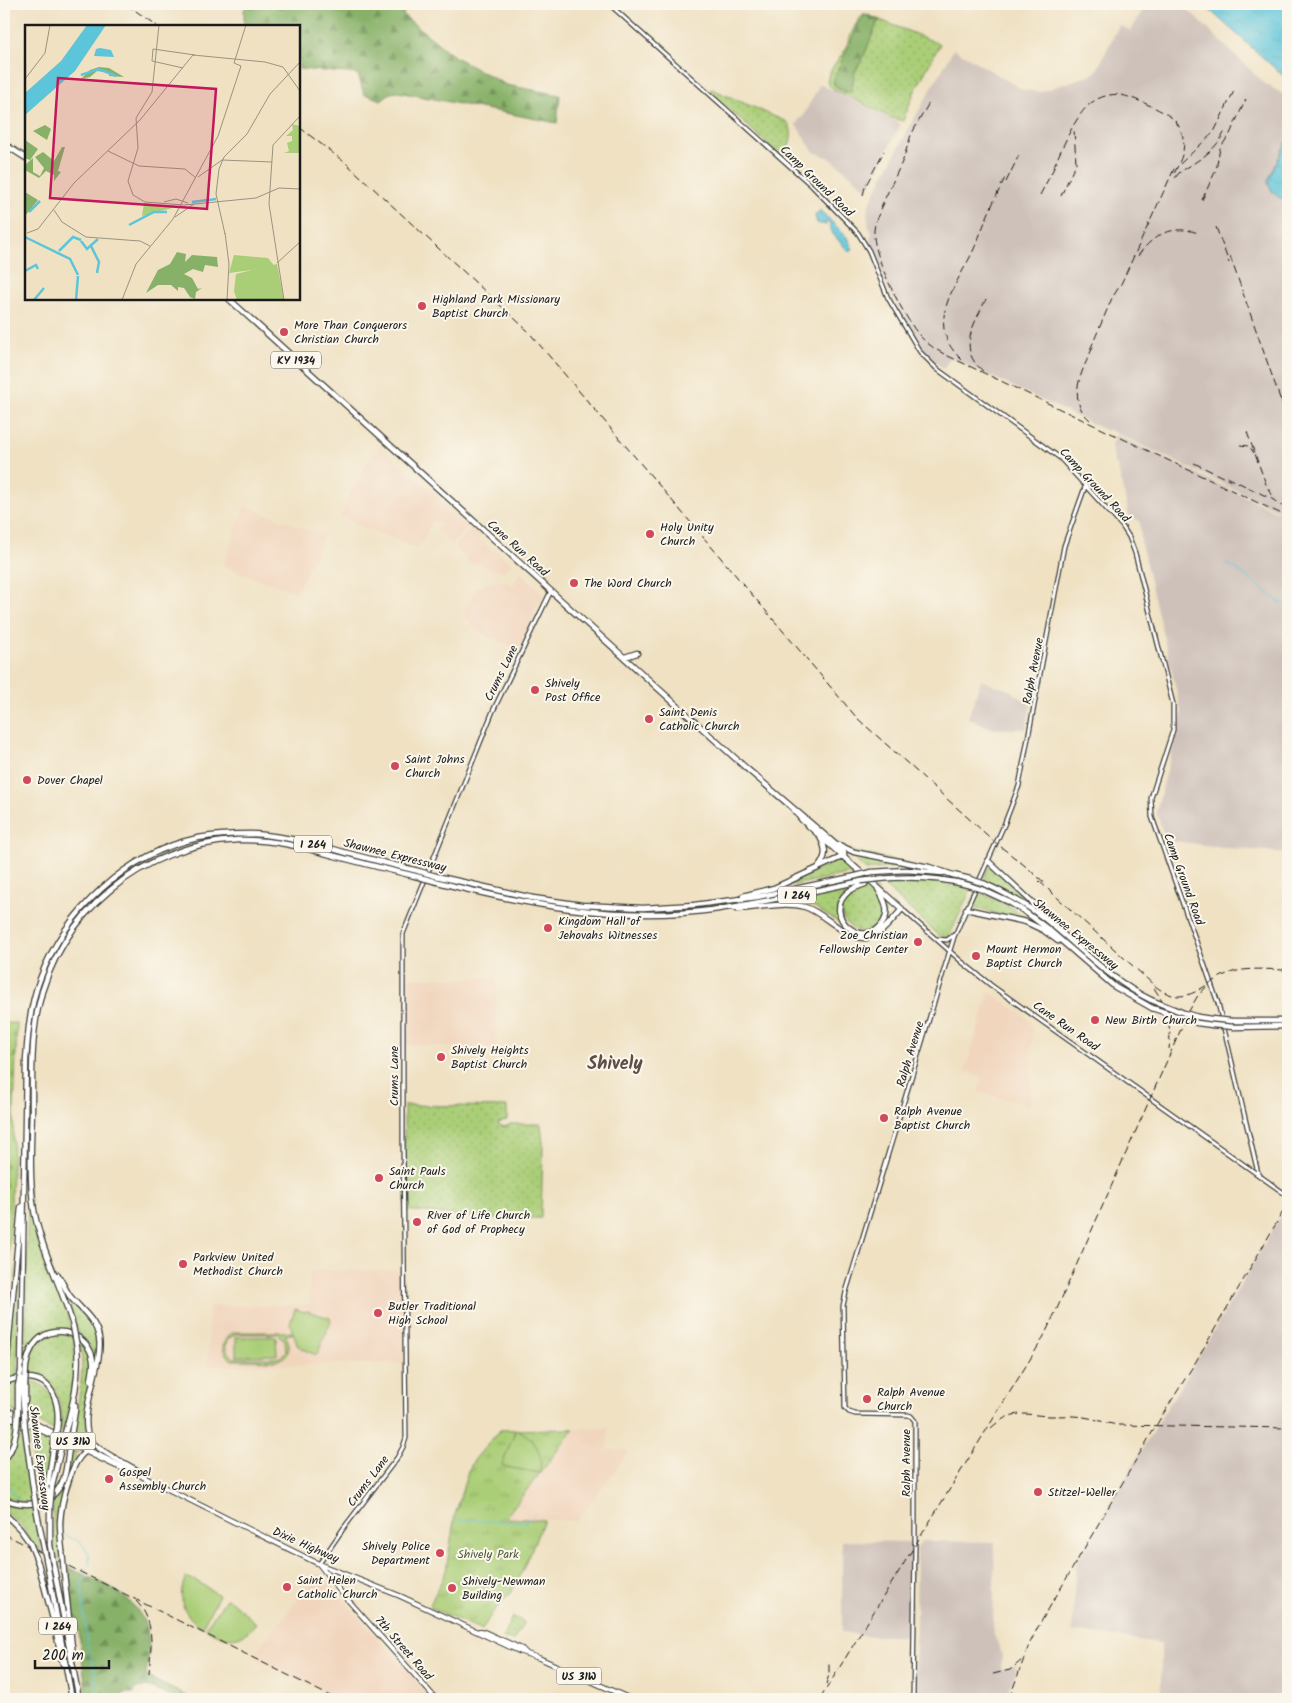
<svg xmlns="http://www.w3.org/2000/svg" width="1292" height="1703" viewBox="0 0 1292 1703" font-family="Kalam,sans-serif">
<defs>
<pattern id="grass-dots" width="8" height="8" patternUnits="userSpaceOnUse" patternTransform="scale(1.25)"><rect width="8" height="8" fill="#aace77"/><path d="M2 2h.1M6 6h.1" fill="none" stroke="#92b066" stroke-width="1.8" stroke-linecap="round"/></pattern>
<pattern id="forest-firs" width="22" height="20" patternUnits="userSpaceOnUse" patternTransform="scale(1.25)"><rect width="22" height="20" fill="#87b168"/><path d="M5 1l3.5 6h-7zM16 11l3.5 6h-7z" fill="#6e8f55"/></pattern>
<pattern id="cemetery-stones" width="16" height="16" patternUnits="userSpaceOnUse" patternTransform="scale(1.25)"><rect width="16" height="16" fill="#aace77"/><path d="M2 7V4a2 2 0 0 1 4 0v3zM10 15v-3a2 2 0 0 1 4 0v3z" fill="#92b066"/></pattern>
<pattern id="park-tufts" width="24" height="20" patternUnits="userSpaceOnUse" patternTransform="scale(1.25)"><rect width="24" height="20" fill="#aace77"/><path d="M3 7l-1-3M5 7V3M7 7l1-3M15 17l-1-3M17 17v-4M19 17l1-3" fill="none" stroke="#92b066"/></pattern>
<pattern id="water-ripples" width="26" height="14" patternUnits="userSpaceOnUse" patternTransform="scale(1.25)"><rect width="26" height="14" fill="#5dc5d9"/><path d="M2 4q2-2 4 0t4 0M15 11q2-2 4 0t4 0" fill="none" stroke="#50a9ba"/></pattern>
</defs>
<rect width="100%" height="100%" fill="#fbf7ec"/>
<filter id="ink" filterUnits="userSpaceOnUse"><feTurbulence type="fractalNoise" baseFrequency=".02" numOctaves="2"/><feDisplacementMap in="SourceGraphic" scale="10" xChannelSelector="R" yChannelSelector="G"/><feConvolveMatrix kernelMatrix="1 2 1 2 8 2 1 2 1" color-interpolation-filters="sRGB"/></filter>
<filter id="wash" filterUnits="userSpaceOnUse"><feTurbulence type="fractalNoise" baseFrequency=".0096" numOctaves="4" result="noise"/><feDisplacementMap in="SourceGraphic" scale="20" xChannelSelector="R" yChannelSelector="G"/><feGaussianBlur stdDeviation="1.12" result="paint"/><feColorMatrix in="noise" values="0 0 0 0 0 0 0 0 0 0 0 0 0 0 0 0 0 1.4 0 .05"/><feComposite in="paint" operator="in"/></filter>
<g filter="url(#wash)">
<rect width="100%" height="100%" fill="#efe1c2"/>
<!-- built -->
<path fill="#f1d5bd" d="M380,446l78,68 -4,10 4,-6 6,3 3,6 -15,18 -16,-15 1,-4h4l-8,-7 -14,30 -79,-31 8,-21 20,-36z
M245,506l79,30 -28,56 -73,-26z
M472,528l10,8 -12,14 11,-10 13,12 2,-2 15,13 -7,9 -18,-4 -5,-4h-13l-2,-5v-5l-2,2 -10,-8z
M520,572l24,22 -26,56 -38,-17 -15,-16 -1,-5 12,-25 22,-6h7l8,4z
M404,978h93l-1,69 -92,-2z
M989,992l33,22 6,5 4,9 -2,78 -51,-14 3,-15 -17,-5z
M403,1270l1,93 -196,3 1,-60 100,-1 1,-34z
M609,1428l-2,22 22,1 -52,70 -72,-3 69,-89z
M320,1573l1,2 111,124h-93l-87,-43z"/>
<!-- industrial -->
<path fill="#cec1ba" d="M1146,4h36l82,79 24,14v418l-180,-86 -1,2 -157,-74 -6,12 -19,-15 -37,-64 -19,-47 3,-12 -3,-2 -2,-17 3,-10 39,-74 45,-79 69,41 17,2 53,-18 4,-4 22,-45 12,6z
M820,84l81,40 -34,65 -37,-31 -16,-6 -18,-27 4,-7h2z
M1116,435l172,82v336l-60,-5 -62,-8 -10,-28 26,-98 -41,-171 -1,-22 -11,-5 -11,-48 -3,-5 -4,-17z
M981,680l30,11 20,14 -5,24h-33l-25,-11z
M1288,1203v496h-127v-56l-89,-12 4,-68 84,-144 35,-56z
M842,1541l71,1 -2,94h-46l-23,-4z
M921,1541l74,1 -2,91 9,21 -1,15h5l10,-4 -3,14 -8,20h-16l-6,-3 -1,3h-53l-14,-4 2,-146z"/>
<!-- grass -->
<path fill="url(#grass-dots)" stroke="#63754a" d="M863,15h5l72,29 -26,49 -11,28 -11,-3 -59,-29 -6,-6c1,-13 11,-22 17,-32 6,-12 9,-27 19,-36z
M712,89l75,33c8,9 3,22 -1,32l-6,1 -70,-63v-2z
M844,850l63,13v3l-41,4z
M841,859l3,1 12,12 -71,15 -1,-1z
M988,868h5l32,30v2l-42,-20z
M892,880c27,-1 53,1 79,9l-22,48h-8l-60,-54z
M869,884c4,4 9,7 11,11 19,29 -24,52 -36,23 -3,-5 -4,-12 -1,-18 5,-9 17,-15 26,-16z
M856,885l-9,6 -7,10 3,24 -30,-18 -16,-4 -16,-1z
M977,891l32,15 25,17 -60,-15 -3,-4z
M404,1105l103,2v13l-9,3 1,2 6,2 5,-3h31l2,20 -2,74h-60l-76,-8z
M28,1185c5,54 31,95 44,146 -27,-5 -31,7 -46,26h-1z
M19,1244l-2,132 -13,3v-7l2,-4z
M68,1297c14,11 29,27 30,46 0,6 -2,13 -2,20l-6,-17 -11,-11z
M61,1333l12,3c5,33 -2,63 -10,96l-3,-2c3,-27 -2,-52 -33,-55 3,-24 8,-38 34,-42z
M80,1340l9,11 3,11 -7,47 4,29 12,14 -28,-13 8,-57 1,-21z
M27,1380c29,6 30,25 27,50l-26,-12z
M17,1381l-1,28 -1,3 -11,-5v-22z
M4,1419l11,5 -2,17 -9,17z
M28,1429l25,10 -9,61 -6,2z
M20,1430l12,73 -5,1 -23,-7v-33l9,-12z
M71,1450l9,3 -4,-1 -2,3 3,3 -16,49v53l-6,-3c-2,-20 -3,-41 -1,-61 14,-10 14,-31 17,-46z
M4,1501l11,4 18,2 8,43 -6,-3 -12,-19 -19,-18z
M512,1617l11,4v3l-10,17 -10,-4z"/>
<!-- forest -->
<path fill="url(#forest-firs)" stroke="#526642" d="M247,4h159l-3,11 52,42 51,28 54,10 -3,28 -159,-31 -8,1 -9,7 -17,-6 -6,-20 -59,-5v-43h-55v-16z
M865,15l15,6 -3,2 -14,35 -8,14 -4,20h-5l-12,-7v-7l25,-55z
M66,1566c33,17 76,29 82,70 2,13 -1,27 -2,40l47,23h-17l-30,-13 -11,3 -1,4h-11l-1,6h-35l-9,-74h-6z"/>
<!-- cemetery -->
<path fill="url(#cemetery-stones)" stroke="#63754a" d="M4,1023h13l-9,269 -4,39z"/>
<!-- park -->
<path fill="url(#park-tufts)" stroke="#63754a" d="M574,1429l-69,89 39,2 -27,63 -7,10 -18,20 -10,17 -53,-23 17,-36 9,-56 13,-44 7,-12 25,-29z"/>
<!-- garden -->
<path fill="#aace77" stroke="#63754a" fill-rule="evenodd" d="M295,1309l9,3 3,-1 23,7 1,3 -14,34 -8,-3 -11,-6 -8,-22z
M234,1332h58v2l-7,1c8,11 4,22 -9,26l-44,-1c-13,-9 -11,-21 2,-28zM236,1334h41l8,6 1,11 -6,6 -3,1h-43l-6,-5 -3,-7 3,-7z
M236,1337h40l1,18 -41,1z
M516,1429c19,9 27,23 24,44l-35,-6 -3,-2z
M186,1577l12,5 21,13 -17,32c-19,-11 -26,-30 -16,-50z
M226,1599l5,2 25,22c-17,21 -31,17 -51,5z"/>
<!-- water -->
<path fill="url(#water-ripples)" stroke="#3c707a" d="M1203,4h85v76z
M1286,142h2v59c-9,-1 -19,-11 -20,-20z
M820,210l26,26 7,13 -4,3 -16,-18 -5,-13 -2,1v3l-9,-2 -2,-7z"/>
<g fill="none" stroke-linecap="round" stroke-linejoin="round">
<!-- stream -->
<path stroke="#5dc5d9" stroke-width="1" d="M1226,564l12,6 41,32 9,1
M4,1472l12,28
M457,1520l70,2 8,-8
M63,1534l8,5h4l8,6 6,9v10l-7,18 1,23 5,41 8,31 -1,8 4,14"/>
</g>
</g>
<g filter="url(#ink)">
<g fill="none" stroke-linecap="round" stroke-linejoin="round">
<!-- secondary casing -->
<g stroke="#3c3a35" stroke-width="5.5">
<path id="secondary" d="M609,4l203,182 46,47 11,18 19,47 32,54 17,17 123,89 62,68 7,11 6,16 38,151v26l-22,68 1,19 66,186 40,170
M902,909l60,53 30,24 296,210
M937,939l10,1 7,-5
M319,1564l24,-35 54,-71 6,-11 3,-9 -3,-298v-206l90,-223 58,-120
M913,1699l2,-155v-123l-4,-5 -3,-1 -53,-1 -6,-2 -4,-4 -2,-102 3,-14 108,-355 50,-112 15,-39 45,-240 21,-59"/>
</g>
<!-- primary casing -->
<g stroke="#3c3a35" stroke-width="6">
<path id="primary" d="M4,1408l315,156 81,32 121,56 18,6 92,41
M4,1413l112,53 10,4h3
M319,1564l21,27 96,108
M479,1631h3l40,18 4,4"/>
</g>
<!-- highway casing -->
<g stroke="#3c3a35" stroke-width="7">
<path id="highway" d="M4,144l22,14
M229,299l517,469 82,70 16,14v4
M625,657l12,-4
M839,845l15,7 75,15 24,8
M988,861l73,68
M820,867l24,-11
M872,872l34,-2 37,3
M953,875l17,4
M436,876l97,22 49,7 61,3 51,-3 63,-8 99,-21
M879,879c30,-3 59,-2 89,6
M434,881c91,24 183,41 278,29 50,-7 99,-18 149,-29
M865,884c-6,2 -12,4 -17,8 -28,24 18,61 36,29 6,-11 0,-22 -6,-32
M985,884c22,10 42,21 60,35 35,28 65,61 106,81
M983,890l26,12 15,9 24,18 67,58 37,21
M743,896l31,-8 44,-20c8,-10 9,-18 3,-29
M733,907l3,2c22,-1 48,-8 69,-2 23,7 48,43 73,27 9,-7 17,-17 24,-25l-100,-89 -8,-10
M966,909l60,13 17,8 15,11
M1198,1017l13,2
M1232,1021h56
M1197,1023l15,2
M1234,1027l54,-1
M58,1275c4,7 7,13 11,20 11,14 27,24 30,43 5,27 -25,83 -7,104 10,11 28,18 41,26 6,3 10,8 15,12
M73,1326c-11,-39 -32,-76 -39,-116 -5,-33 -3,-66 -2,-99 0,-34 -1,-69 6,-103 19,-93 105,-164 200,-168 33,-1 65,7 97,16 27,7 54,14 80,20
M26,1366c2,-9 4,-18 11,-25 19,-19 53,-7 56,20 1,6 -1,13 -2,19
M4,1369l3,-10 14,-152
M21,1371l5,-311c2,-28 4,-55 14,-81 25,-68 87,-126 158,-141 17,-3 36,-4 53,-4 28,1 55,8 82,15 28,8 57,15 85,22
M4,1382c7,-2 15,-5 23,-4 28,0 33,29 30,51
M22,1386l2,27
M25,1401v-15
M18,1410v-24
M4,1417l11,2
M25,1429l9,66
M65,1433c8,-29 15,-56 12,-86
M71,1435l4,-24v-6
M4,1460c9,-10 11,-21 13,-34
M52,1486l9,-38
M47,1490l7,-47
M4,1499c22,9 49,7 59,-19 4,-9 4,-21 6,-31
M50,1507v38
M4,1513l16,16 10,14
M37,1513l7,35
M62,1550c-1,-9 -2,-18 -2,-28 1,-18 10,-59 25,-70
M38,1563l15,56 10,45
M54,1568l25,131
M48,1569l24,130
M64,1573l9,83"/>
</g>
<!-- secondary -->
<use href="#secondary" stroke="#fff" stroke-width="3"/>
<!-- primary -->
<use href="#primary" stroke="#fff" stroke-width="4"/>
<!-- highway -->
<use href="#highway" stroke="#fff" stroke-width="4.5"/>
<!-- rail -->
<path stroke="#1c1c1c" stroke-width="1" stroke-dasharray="8 4" stroke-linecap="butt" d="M126,4l31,22
M299,127l48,37 180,166 330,388 139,125 28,22 22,19
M1180,164l34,-32 20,-41
M1053,168c9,-19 22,-53 38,-65 8,-6 20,-10 29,-8 11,1 44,16 52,23 6,5 10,13 11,20 3,13 -4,25 -9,36
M1175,178l4,-5c20,-14 36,-20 47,-44
M1006,182l13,-27
M863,195l2,-8 19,-36
M1040,195l17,-33
M1061,196l15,-33 -2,-34
M1202,200l14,-30 4,-22 10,-14 16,-35
M884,203c-5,10 -11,21 -10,33 1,24 30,82 46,100 8,9 18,15 28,20l340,161
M880,209l23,-49 8,-25 19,-34
M1216,227l13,36
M1138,256c14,-21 35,-32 60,-23
M1230,256l52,148
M1090,350l22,-52 9,-14 54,-117
M962,360c-40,-37 -5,-74 12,-111 6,-13 10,-26 16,-39 5,-12 11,-23 16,-35
M983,371c-27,-22 -8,-48 3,-72
M1281,398l7,24
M1090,420c-25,-21 -7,-51 4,-75
M1247,432l20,55 8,12
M1240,445l9,1 5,7
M1194,463l37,18
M1227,477l45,22 10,7
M1039,881l116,105c34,26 48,-6 78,-14 18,-5 38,-2 55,-2
M1154,988c13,18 18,39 15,61
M991,1428c22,-20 33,-13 59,-12 12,0 26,-1 39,2 10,2 19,6 30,7l169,3
M4,1534l332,165
M136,1601c20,20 15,47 13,73
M993,1674l17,-4 12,-10
M826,1684l3,-9v-13
M820,1699l222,-359 14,-29 133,-300 8,-14 10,-11
M1009,1699l20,-54 9,-18 122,-208 35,-56 93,-160"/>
<!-- highway-bridge casing -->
<g stroke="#3c3a35" stroke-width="7" stroke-linecap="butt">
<path id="highway-bridge" d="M418,871l18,5
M415,876l19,5
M856,876l16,-4
M970,879l15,5
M861,881l18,-2
M968,885l15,5
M1151,1000l33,13 14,4
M1152,1008l45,15
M1211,1019l21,2
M1212,1025l22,2
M73,1326l4,21
M21,1378l1,8
M18,1386l3,-15
M25,1386l1,-20
M24,1413l1,16
M17,1426l1,-16
M54,1443l3,-14
M61,1448l4,-15
M69,1449l2,-14
M34,1495l3,18
M50,1507l2,-21
M46,1510l1,-20
M30,1543l8,20
M50,1545l4,23
M44,1548l4,21
M62,1550l2,23"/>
</g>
<!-- highway-bridge -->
<use href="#highway-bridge" stroke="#fff" stroke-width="4.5"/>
</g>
</g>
<!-- markers -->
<g fill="#d1495b" stroke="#fbf7ec" stroke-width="2">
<circle cx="422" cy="306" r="5"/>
<circle cx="284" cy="332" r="5"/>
<circle cx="650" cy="534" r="5"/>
<circle cx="574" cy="583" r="5"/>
<circle cx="535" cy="690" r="5"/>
<circle cx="649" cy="719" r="5"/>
<circle cx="395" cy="766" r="5"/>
<circle cx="27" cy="780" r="5"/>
<circle cx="548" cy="928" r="5"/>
<circle cx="918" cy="942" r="5"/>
<circle cx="976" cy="956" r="5"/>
<circle cx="1095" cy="1020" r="5"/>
<circle cx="441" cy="1057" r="5"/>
<circle cx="884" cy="1118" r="5"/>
<circle cx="379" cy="1178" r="5"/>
<circle cx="417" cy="1222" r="5"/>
<circle cx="183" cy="1264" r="5"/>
<circle cx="378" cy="1313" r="5"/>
<circle cx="867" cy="1399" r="5"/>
<circle cx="109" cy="1479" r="5"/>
<circle cx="1038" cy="1492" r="5"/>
<circle cx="440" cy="1553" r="5"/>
<circle cx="287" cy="1587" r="5"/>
<circle cx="452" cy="1588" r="5"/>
</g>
<g text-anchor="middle" stroke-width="4" stroke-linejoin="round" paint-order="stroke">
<!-- shield labels -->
<g fill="#fbf7ec" stroke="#5f5e5a" stroke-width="1">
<rect x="271" y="351.5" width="50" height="17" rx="4"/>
<rect x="294" y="835.5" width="38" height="17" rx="4"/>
<rect x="778" y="886.5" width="38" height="17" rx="4"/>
<rect x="50.5" y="1432.5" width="45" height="17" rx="4"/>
<rect x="39" y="1617.5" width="38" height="17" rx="4"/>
<rect x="556.5" y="1667.5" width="45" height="17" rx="4"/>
</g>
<g font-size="11" font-weight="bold" fill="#1c1c1c">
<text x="296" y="364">KY 1934</text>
<text x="313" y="848">I 264</text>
<text x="797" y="899">I 264</text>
<text x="73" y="1445">US 31W</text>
<text x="58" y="1630">I 264</text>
<text x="579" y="1680">US 31W</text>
</g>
<!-- street labels -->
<g font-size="12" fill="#1c1c1c" stroke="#fbf7ec">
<text transform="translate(817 181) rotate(44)" y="4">Camp Ground Road</text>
<text transform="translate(1095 485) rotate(47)" y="4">Camp Ground Road</text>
<text transform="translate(518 548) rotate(42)" y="4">Cane Run Road</text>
<text transform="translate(1033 671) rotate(-79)" y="4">Ralph Avenue</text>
<text transform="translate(501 673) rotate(-64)" y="4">Crums Lane</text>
<text transform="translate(395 855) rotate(14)" y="4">Shawnee Expressway</text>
<text transform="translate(1184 879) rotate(70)" y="4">Camp Ground Road</text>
<text transform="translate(1076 934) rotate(39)" y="4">Shawnee Expressway</text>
<text transform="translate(1066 1026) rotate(35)" y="4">Cane Run Road</text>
<text transform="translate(910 1054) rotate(-73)" y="4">Ralph Avenue</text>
<text transform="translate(394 1076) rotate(-90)" y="4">Crums Lane</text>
<text transform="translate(40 1458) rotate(83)" y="4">Shawnee Expressway</text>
<text transform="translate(906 1463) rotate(-90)" y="4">Ralph Avenue</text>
<text transform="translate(368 1481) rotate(-53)" y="4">Crums Lane</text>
<text transform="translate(306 1545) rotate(24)" y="4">Dixie Highway</text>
<text transform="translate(404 1648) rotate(49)" y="4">7th Street Road</text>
</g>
<!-- poi labels -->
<g font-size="12" fill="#1c1c1c" stroke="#fbf7ec" text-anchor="start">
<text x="432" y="303">Highland Park Missionary<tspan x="432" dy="14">Baptist Church</tspan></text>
<text x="294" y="329">More Than Conquerors<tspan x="294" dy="14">Christian Church</tspan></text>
<text x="660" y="531">Holy Unity<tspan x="660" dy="14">Church</tspan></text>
<text x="584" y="587">The Word Church</text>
<text x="545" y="687">Shively<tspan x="545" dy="14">Post Office</tspan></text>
<text x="659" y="716">Saint Denis<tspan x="659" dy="14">Catholic Church</tspan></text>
<text x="405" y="763">Saint Johns<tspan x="405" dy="14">Church</tspan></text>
<text x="37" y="784">Dover Chapel</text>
<text x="558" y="925">Kingdom Hall of<tspan x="558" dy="14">Jehovahs Witnesses</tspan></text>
<text x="908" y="939" text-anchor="end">Zoe Christian<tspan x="908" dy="14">Fellowship Center</tspan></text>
<text x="986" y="953">Mount Hermon<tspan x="986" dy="14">Baptist Church</tspan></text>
<text x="1105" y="1024">New Birth Church</text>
<text x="451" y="1054">Shively Heights<tspan x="451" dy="14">Baptist Church</tspan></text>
<text x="894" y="1115">Ralph Avenue<tspan x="894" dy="14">Baptist Church</tspan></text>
<text x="389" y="1175">Saint Pauls<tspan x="389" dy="14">Church</tspan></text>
<text x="427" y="1219">River of Life Church<tspan x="427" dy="14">of God of Prophecy</tspan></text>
<text x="193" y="1261">Parkview United<tspan x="193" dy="14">Methodist Church</tspan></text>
<text x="388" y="1310">Butler Traditional<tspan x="388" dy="14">High School</tspan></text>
<text x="877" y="1396">Ralph Avenue<tspan x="877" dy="14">Church</tspan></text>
<text x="119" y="1476">Gospel<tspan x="119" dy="14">Assembly Church</tspan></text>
<text x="1048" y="1496">Stitzel-Weller</text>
<text x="430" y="1550" text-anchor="end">Shively Police<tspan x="430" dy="14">Department</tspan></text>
<text x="297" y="1584">Saint Helen<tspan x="297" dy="14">Catholic Church</tspan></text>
<text x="462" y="1585">Shively-Newman<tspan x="462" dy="14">Building</tspan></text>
</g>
<!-- park labels -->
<g font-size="12" fill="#4e5a3c" stroke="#fbf7ec">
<text x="488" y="1558">Shively Park</text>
</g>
<!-- district labels -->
<g font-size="18" font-weight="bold" fill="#5f4e48" stroke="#fbf7ec">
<text x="615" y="1069">Shively</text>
</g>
</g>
<!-- overview -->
<g transform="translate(25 25)">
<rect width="275" height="275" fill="#efe1c2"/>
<path d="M209,230l34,3 7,9 -46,6z" fill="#aace77"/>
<path d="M74,42l10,1 15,9 -15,-1 1,-3 -13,-2 -7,6 -9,2 9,-9zM20,100l6,4 -4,11 -14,-9zM0,115l13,9 -8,11 -5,-2zM37,122h3l-7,24 3,1 -7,9v-6l-8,-4 -7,7 -14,-8v-5l8,-7v14l7,4 4,-8 -9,-11 8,-5 11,9zM0,167l13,8 -13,16zM152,227l9,2 -1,8 7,-7 25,2 1,10 -13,-2 -2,7 -10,-3 -9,5 8,4 6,11 4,-1 -6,4 -1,7 -5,-2 -6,-9 -6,-1v4l-7,-6h-13l-12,8 12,-23 12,-6z" fill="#87b168"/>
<path d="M119,178l31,3 1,1 -34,9z" fill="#aace77"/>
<path d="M252,239l7,36h-47l-3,-9 2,-17z" fill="#aace77"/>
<path d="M267,99l8,2v27h-16l5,-2 -2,-8 5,-2v-5h-6l7,-6z" fill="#aace77"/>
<path d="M62,0h19l-31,46 -50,44v-22l36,-32zM75,23l11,2 3,7 -20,-1 2,-7z" fill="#5dc5d9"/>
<path fill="none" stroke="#5dc5d9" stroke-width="2.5" d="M56,50l18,-6 17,7M167,177l24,-3M4,187l11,-11M104,200l25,-13h13M0,212l45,22 8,16M56,216l6,8 11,-10M66,221l8,16 -2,11M34,226l14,-14 8,3M0,246l11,-6 2,4M9,275l10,-12M51,275l2,-24"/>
<path fill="none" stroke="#9b9280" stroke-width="1" d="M134,0l-7,67 -16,26 2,30 -10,33 5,14 12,7 39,3 72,-7 23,-10 21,1M168,30l72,7 18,5 17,24M158,43l-31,-7 1,-12 42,6M0,54l20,-26 5,-28M115,95l53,-65M83,126l31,15 46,3 11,9M173,152l24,-17 50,2M139,177l12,-3 12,4M29,185l8,12 24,15 54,4 10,5M150,192l19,-13M2,208l11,-4 36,-46 66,-63M200,208l4,31 -2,36M200,209l-9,-40 3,-25 5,-12 23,-23 23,-40 30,-32M252,238l23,-21M97,275l14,-36 37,-45 45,-83 23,-70 -7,-3 12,-38M259,275l-15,-96 4,-59 27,-29"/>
<path fill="#c2185b" fill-opacity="0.15" stroke="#c2185b" stroke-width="2.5" d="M33,53l158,11 -9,120 -157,-11z"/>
<rect width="275" height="275" fill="none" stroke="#1c1c1c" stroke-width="2.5"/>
</g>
<!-- margin -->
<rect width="1292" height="1703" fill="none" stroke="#fbf7ec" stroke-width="20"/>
<!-- scale -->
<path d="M35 1660v8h74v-8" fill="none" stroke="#1c1c1c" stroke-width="2.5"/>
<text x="42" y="1660" font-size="15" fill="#1c1c1c" stroke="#fbf7ec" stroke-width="4" paint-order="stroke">200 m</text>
</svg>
